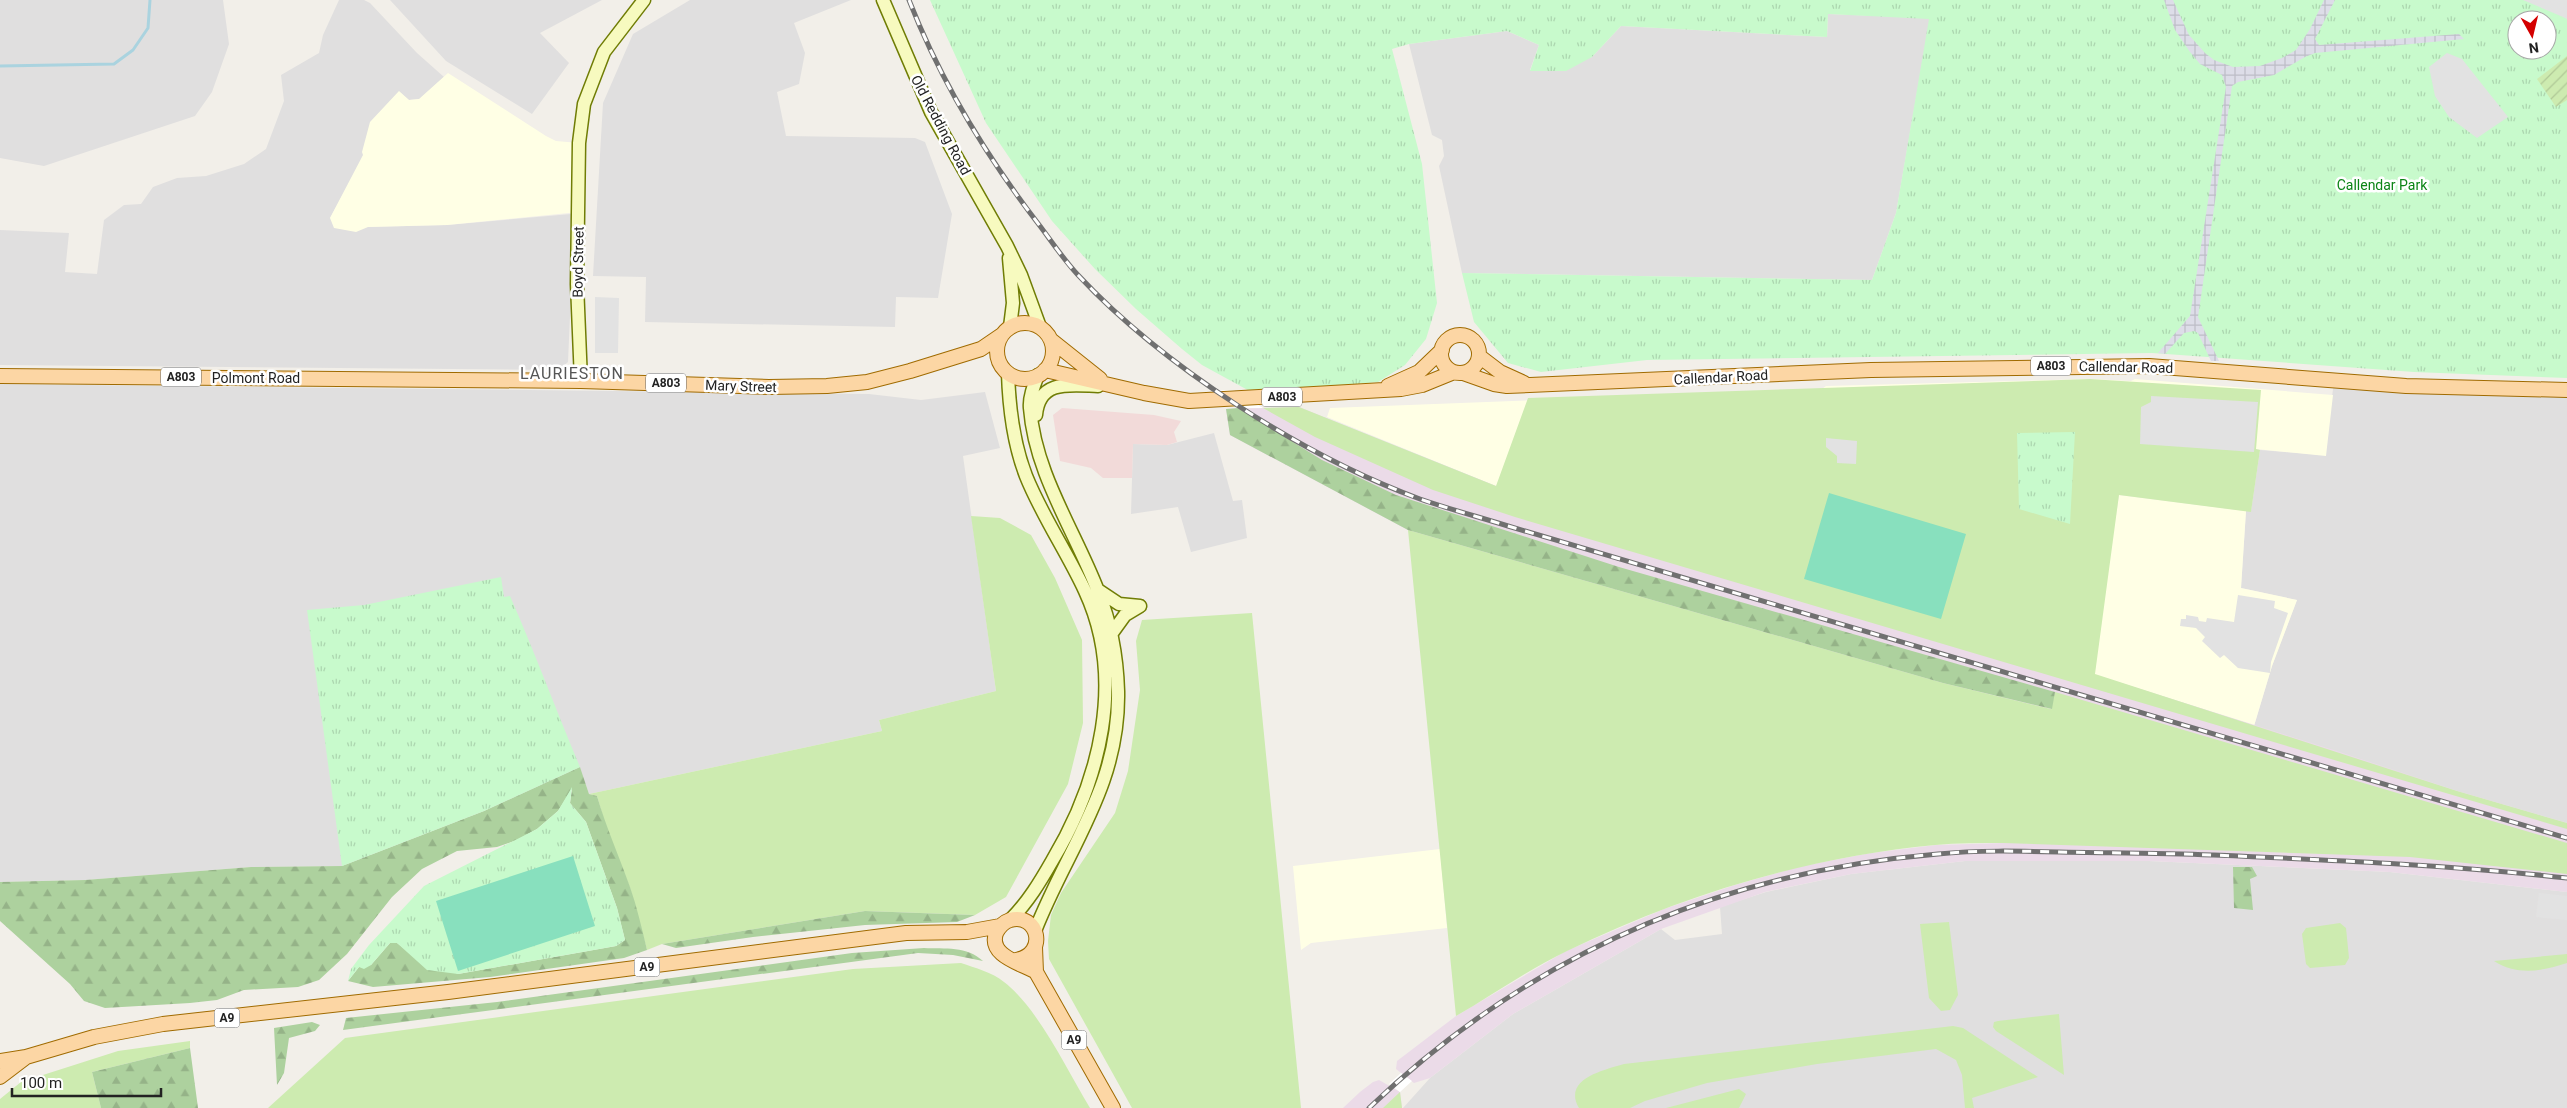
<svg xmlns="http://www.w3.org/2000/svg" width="2567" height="1108" viewBox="0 0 2567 1108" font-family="Roboto,sans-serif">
<defs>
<pattern id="forest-firs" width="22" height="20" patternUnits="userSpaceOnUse" patternTransform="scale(1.25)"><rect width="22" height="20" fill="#add19e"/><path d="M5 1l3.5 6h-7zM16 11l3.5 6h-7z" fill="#95b388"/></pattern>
<pattern id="park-tufts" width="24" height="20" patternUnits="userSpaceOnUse" patternTransform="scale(1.25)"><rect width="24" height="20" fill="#c8facc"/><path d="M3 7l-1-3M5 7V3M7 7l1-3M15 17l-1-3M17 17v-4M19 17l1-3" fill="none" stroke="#acd6af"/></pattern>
<pattern id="garden-furrows" width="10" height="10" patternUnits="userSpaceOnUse" patternTransform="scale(1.25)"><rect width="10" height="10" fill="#cdebb0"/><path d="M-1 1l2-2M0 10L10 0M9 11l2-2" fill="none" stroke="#b0c997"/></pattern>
<pattern id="plaza-grid" width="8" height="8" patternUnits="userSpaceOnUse" patternTransform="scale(1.25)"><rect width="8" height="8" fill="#dddde8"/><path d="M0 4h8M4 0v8" fill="none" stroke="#bdbdc7"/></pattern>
</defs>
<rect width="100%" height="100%" fill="#f2efe9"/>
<!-- residential -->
<path fill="#e0dfdf" d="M0,0h223l6,44 -17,48 -17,24 -151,50 -44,-8z
M339,0h25l6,3 47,50 27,24 -24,22 -11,1 -10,-8 -69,126 38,9 79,-2 124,-11 1,57 -4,91 -9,8 -559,-5v-135l69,3 -4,39 32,2 7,-54 20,-15 17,-1 12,-17 24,-9 29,-2 38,-12 22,-15 18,-48 -3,-26 38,-22 4,-18z
M390,0h212l-62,33 29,30 -37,51 -86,-53z
M690,0h161l-57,23 11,30 -6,31 -22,8 9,44 129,2 10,4 27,72 -14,84 -42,-1 -1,30 -250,-5 1,-45 -53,-1 10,-173 30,-69z
M1828,14l102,4 -34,195 -24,67 -410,-7 -23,-107 5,-10 -2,-16 -10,-5 -23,-91 98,-13 32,14 -9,25 62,-13 29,-31 206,11z
M2334,381l233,10v432l-110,-32 -203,-65 18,-60 25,-66 -56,-12 5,-77h5l9,-61 65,5z
M0,384l869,10 52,6 64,-8 15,56 -37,8 33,235 -117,29 3,11 -293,63 -9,-26 -96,43 -142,55 -91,1 -166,13 -85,2z
M1214,433l19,68 9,-1 5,38 -56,14 -13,-45 -47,7 2,-70 34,1z
M1965,861h184l241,11 177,20v216h-1164l27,-30 83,-64 148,-85 14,11 47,-6 -2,-27 46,-15 85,-18z"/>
<!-- commercial -->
<path fill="#f2dad9" d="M1062,408l92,7 27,6 -7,11 3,10 -10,3 -34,-1 -1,34h-29l-12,-10 -31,-7 -7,-46z"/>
<!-- education -->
<path fill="#ffffe5" d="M448,73l98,63 10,5 23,2v69l-132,13 -79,2 -12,5 -22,-4 -4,-10 33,-63 -1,-3 8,-30 29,-31 10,9 10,-1z
M2091,379l40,2 4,-2 198,16 -7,61 -70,-7 -132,-3 -9,77 4,-28 127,16 -5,77 56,12 -25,66 -18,60 -758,-240 -169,-69 3,-9 492,-19 4,-3z
M1440,849l7,79 -136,15 -10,7 -8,-84z"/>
<!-- railway -->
<path fill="#ebdbe8" d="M1299,407l197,79 841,265 120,40 110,32v69l-177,-20 -241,-11h-184l-114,13 -86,18 -104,37 -148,85 -83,64 -16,5 -18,-14 1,-8 59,-45 110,-65 98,-42 71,-24 67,-19 69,-13 65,-8 67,-2 138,-112 -198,-48 -535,-153 -178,-95 -4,-26z
M1379,1080l21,12 2,16h-59l17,-16 13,-10z"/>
<!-- grass -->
<path fill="#cdebb0" d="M2090,379l171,11 -5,59 4,1 -9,62 -132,-17 -24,179 362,117 110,32v6l-1052,-312 -82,-27 -118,-53 -52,-29 36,-1 197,79 32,-88z
M971,516l29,2 31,17 24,43 27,62 1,83 -15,61 -62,113 -31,18 -110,-4 -203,33 -15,6 -17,-62 -24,-61 -9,-31 -8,-2 293,-63 -3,-11 117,-29z
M1408,530l535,153 108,26 4,-17 512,151v31l-157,-17 -407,-14c-23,0 -46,0 -68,2 -128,12 -253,50 -368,106 -38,18 -74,44 -111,65z
M1252,613l49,495h-169l-83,-149 -1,-18 3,-26 10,-22 54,-80 13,-42 12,-81 -4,-49 6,-21z
M1949,922l9,73 -8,15 -9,1 -12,-13 -9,-74z
M2340,923l6,5 3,30 -4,7 -35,3 -4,-4 -4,-30 4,-6z
M2567,954v9c-24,8 -50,13 -73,-2z
M961,963c14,5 31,9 43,19 34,26 63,88 86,126h-822l77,-70 508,-69z
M2059,1014l5,61 -68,-44 -3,-4 1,-5 4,-1z
M1953,1026l10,2 75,49 -66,21 2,10h-9l-3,-33 -6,-15 -20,-11 -119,15 -110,19 -62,18 -15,7h-51c-17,-29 25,-38 45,-44z
M190,1041v7l-98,24 9,36h-101v-9l21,-17 97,-31z
M1739,1089l7,5 -7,14h-73z
M1400,1092l2,16h-19z"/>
<!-- forest -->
<path fill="url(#forest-firs)" d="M1238,408l84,52 74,35 223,72 436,125 -3,17 -109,-26 -535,-153 -178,-95 -4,-26z
M580,767l9,27 8,2c9,31 22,60 33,91 7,20 12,42 17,63l-23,8 -134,19 -117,10 -25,-6 11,-14 12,-2 19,-22h7l9,7 52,24 158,-28 9,-6 -8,-32 -31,-86 -16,-19 2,-14 -14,22 -21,18 -20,11 -20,7 -40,4 -35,18 -30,28 -45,57 -28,26 -21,7 -54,3 -27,10 -27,3 -85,5 -21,-7 -14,-17 -70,-63v-39l85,-2 166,-13 91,-1 142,-55z
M2233,867h19l5,9 -7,3 3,31 -19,-2z
M865,911l110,4 -18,7 -92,3 -112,12 -77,11 -14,-4z
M924,948c21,1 43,-2 59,13l-30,-6 -35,-2 -575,77 3,-12 151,-16 355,-49z
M312,1022l8,3 -5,6 -26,7 -5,35 -7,12 -3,-57z
M190,1048l8,60h-97l-9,-36z"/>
<!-- park -->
<path fill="url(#park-tufts)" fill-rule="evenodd" d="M930,0h1637v378l-153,-6 -262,-19 -505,7 -106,12 -33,-9 -34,-41 -12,-49 410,7 24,-67 33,-194 -101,-5 -1,23 -206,-11 -29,31 -26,14h-36l9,-26 -32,-14 -98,13 -17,5 30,115 15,139 -11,36 -21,26 -27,17 -123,12 -53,-29 -20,-16 -46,-40 -41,-40 -43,-48 -66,-98zM2517,20h30v30h-30z
M2075,432l-5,92 -51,-15 -2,-76z
M501,577l3,20 6,-1c25,57 46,114 70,171l-96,44 -142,55 -35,-256 57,-5z
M572,787l-2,16 16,19 31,86 8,32 -9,6 -158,28 -31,-4 -30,-27h-7l-19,22 -7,4 -5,-2 -11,14 3,-12 18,-24 55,-59 113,-57 21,-18z"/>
<!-- garden -->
<path fill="url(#garden-furrows)" d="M2567,56v44l-11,7 -19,-28z"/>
<!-- pitch -->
<path fill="#88e0be" d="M1829,493l137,41 -25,85 -137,-40z
M573,856l22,70 -137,45 -22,-70z"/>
<!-- parking -->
<path fill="#e2e2e2" d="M2523,0h44v19l-4,-2z
M2447,53l15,6 46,58 -31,21 -28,-21 -14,-21 -6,-29z
M595,297l24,1 -1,55h-23z
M2151,396l107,6 -4,50 -114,-8 1,-37 10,-5z
M1826,438l31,3 -1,23 -19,-1v-7l-11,-9z
M2238,595l37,6 -1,7 14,5 -17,49 -1,11 -32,-5 -14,-13 -4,3 -18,-17 3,-4 -9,-9 -16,-2 1,-7h5v-4l12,2 1,4 7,1 1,-4 27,4z
M2539,893l28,3v24l-31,-3z"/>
<!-- plaza -->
<path fill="url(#plaza-grid)" d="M2164,0h9l16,35 16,18 9,7 19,7 27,-1 22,-8 14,-8 14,-21 14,-29h11l-20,39 4,6 140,-11 5,5 -149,14 -10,4 -31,18 -36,7 -6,4 -34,231 21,44h-8l-13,-28 -4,-2 -10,2 -19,21 -7,-1 32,-37 36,-229 -4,-12 -22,-11 -10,-12 -15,-22z"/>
<!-- pier -->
<path fill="#fff" d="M1234,390l29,18h-25l-27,-17z
M1401,1073l11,8 -12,11 -11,-8z"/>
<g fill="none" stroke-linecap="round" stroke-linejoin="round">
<!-- stream -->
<path stroke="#aad3df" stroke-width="3" d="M0,66l114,-2 19,-14 15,-22 2,-28"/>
<!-- secondary casing -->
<g stroke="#707d05" stroke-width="15">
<path id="secondary" d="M883,0l48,112 76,134 14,29 19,52
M1009,258l4,45 -3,24
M1008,373c1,33 6,72 18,103 16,40 41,76 59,115 41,88 15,190 -33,270 -12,21 -24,41 -41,58
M581,381l-4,-97 2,-141 5,-39 20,-52 40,-52
M1036,415c3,-36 35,-30 62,-29
M1098,590l21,14 21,2
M1112,633l13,-18 15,-9
M1035,931c33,-84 85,-145 83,-240 -1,-35 -7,-68 -20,-100 -23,-60 -63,-117 -68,-183 -1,-11 4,-23 8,-33"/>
</g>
<!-- primary casing -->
<g stroke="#a06b00" stroke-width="16">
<path id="primary" d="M997 351a28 28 0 1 1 56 0a28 28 0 1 1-56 0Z
M1441 354a19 19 0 1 1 38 0a19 19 0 1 1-38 0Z
M1051,340l49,39
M1479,356l21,16 24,11
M1045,370l99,23 45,8 212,-12 21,-4 32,-13
M1463,373l31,11 13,2 364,-16 278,-4 257,20 161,4
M0,376l581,5 188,6 58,-1 40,-4 43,-11 71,-22 22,-15
M1388,386l31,-14 23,-22
M1035,947l1,25 77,136
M1016,960c33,-6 22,-48 -6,-40 -6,2 -11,7 -14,13 -8,23 25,30 40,39
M0,1061l26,-4 68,-20 69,-13 285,-32 458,-59 61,-1 33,-6
M0,1077l25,-19"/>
</g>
<!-- secondary -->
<use href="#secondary" stroke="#f7fabf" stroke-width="12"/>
<!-- primary -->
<use href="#primary" stroke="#fcd6a4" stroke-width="14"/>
<!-- rail casing -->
<g stroke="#707070" stroke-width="5">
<path id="rail" d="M909,0c32,82 77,156 131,226 12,16 24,34 38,49 85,91 225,181 342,224 29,10 59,18 88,27l1059,312
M1369,1108c159,-152 350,-236 569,-254 40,-4 81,-3 121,-2 51,1 102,1 153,3 118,5 237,10 355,23"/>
</g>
<!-- rail -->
<use href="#rail" stroke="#fff" stroke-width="3" stroke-dasharray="9" stroke-linecap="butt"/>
</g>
<g text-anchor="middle" stroke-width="5" stroke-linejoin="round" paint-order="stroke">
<!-- shield labels -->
<g fill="#fff" stroke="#646464" stroke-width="1">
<rect x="2031" y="356.5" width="40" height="19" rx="4"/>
<rect x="161" y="367.5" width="40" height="19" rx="4"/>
<rect x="646" y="373.5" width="40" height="19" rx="4"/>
<rect x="1262" y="387.5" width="40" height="19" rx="4"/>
<rect x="634.5" y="957.5" width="25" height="19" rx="4"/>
<rect x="214.5" y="1008.5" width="25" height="19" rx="4"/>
<rect x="1061.5" y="1030.5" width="25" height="19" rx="4"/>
</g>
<g font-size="12" font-weight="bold" fill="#222">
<text x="2051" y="370">A803</text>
<text x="181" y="381">A803</text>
<text x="666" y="387">A803</text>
<text x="1282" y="401">A803</text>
<text x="647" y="971">A9</text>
<text x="227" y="1022">A9</text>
<text x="1074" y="1044">A9</text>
</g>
<!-- street labels -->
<g font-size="14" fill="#222" stroke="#fff">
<text transform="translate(941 125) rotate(62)" y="5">Old Redding Road</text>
<text transform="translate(578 262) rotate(-89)" y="5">Boyd Street</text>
<text transform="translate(2126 367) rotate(1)" y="5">Callendar Road</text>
<text transform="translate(1721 377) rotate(-3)" y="5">Callendar Road</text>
<text x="256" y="383">Polmont Road</text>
<text transform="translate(741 386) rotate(2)" y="5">Mary Street</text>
</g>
<!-- park labels -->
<g font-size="14" fill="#0c8416" stroke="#fff">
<text x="2382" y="190">Callendar Park</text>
</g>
<!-- quarter labels -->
<g font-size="16" letter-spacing="1" fill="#555" stroke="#fff">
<text x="572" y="379">LAURIESTON</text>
</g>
</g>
<!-- north arrow -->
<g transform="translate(2532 35) rotate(172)"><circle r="24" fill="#ffffff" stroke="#a7a7a7"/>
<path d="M0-4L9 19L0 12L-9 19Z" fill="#d40000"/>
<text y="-8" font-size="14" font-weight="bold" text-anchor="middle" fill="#222222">N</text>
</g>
<!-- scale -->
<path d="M12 1088v8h149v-8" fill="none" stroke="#222222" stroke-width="2.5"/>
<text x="20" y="1088" font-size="15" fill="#222222" stroke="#ffffff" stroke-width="4" paint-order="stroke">100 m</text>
</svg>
